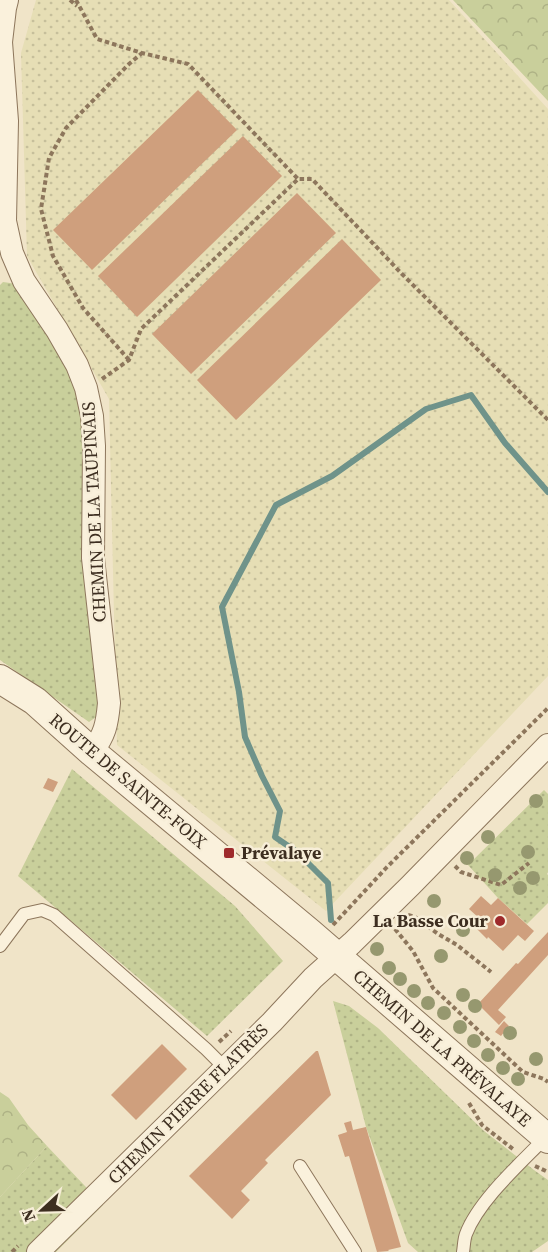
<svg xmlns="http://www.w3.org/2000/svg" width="548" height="1252" viewBox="0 0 548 1252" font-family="'Source Serif 4',serif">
<defs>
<pattern id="farmland-dots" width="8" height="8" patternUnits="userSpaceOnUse" patternTransform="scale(1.5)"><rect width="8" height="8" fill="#e6deb5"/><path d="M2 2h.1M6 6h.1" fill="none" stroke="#c6bf9b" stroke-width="1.8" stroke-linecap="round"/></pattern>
<pattern id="grass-dots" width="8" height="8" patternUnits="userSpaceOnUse" patternTransform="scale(1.5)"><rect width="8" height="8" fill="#c9cf9b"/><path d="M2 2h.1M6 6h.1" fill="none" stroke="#aeb285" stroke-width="1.8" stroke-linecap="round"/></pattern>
<pattern id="forest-crowns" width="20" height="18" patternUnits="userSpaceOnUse" patternTransform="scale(1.5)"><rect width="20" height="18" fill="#c9cf9b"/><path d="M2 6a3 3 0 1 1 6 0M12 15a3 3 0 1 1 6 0" fill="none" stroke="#aeb285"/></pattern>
</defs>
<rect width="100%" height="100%" fill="#f0e4c8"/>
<!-- farmland -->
<path fill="url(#farmland-dots)" d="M36,0h413l99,109v567l-222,235 -209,-166 -8,-346 -82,-143 -6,-203z"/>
<!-- grass -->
<path fill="url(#grass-dots)" d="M3,282l14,2 44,70 15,33 10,44 13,284 -10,7 -89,-62v-375z
M72,769l163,137 48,55 -76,75 -189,-160z
M544,790l4,4v78l-1,2 1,1v28l-21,21 -29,-26 -30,-33z
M333,1001l16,5 29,22 106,103 50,39 14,10v61l-16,11h-114l-10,-9 -42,-116z
M47,1146l56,59 -47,47h-56v-55z"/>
<!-- forest -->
<path fill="url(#forest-crowns)" d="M453,0h95v101z
M0,1092l9,6 19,27 19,21 -47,51z"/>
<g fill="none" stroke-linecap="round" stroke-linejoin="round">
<!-- stream -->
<path stroke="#6f938a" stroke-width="6" d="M331,920l-3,-37 -31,-31 -22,-15 5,-26 -18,-35 -17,-39 -6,-45 -17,-85 54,-102 56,-29 94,-67 45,-14 34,48 43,49"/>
</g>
<!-- building -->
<path fill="#cf9f7d" d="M198,90l39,40 -145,140 -39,-40z
M243,136l39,40 -145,141 -39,-41z
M297,193l39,40 -145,141 -39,-40z
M342,239l39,41 -145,140 -39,-40z
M48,778l10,4 -5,10 -10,-4z
M481,896l10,9 7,-7 36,33 -9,10 -7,-6 -15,16 -15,-14 -1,2 -14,-14 6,-7 -10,-9z
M548,932v23l-50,55 8,7 -7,8 -21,-21 38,-41 2,1z
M504,1021l5,5 -8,10 -6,-4z
M162,1044l25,25 -51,51 -25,-25z
M316,1051h2l13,44 -66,65 3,3 -27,28 9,9 -18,19 -43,-43z
M351,1121l2,9 13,-3 35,120 -13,3 1,1 -12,1 -28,-96 -4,1 -7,-22 9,-3 -3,-9z"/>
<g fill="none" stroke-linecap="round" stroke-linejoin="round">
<!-- service casing -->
<g stroke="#8d765c" stroke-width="14">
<path id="service" d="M0,946l24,-32 18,-4 12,5 152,134 19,19
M300,1166l55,86
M463,1252c1,-6 1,-13 3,-18 13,-34 55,-71 80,-97"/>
</g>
<!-- minor casing -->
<g stroke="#8d765c" stroke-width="24">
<path id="minor" d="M7,0l-2,8 -4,34 6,79 -2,100 7,32 12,28 33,49 20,35 9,23 6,28 2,30 -1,112 16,145c-2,22 -4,31 -17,49
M38,1252l234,-230 41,-44 39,-35 58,-57 138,-141"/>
</g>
<!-- tertiary casing -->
<g stroke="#8d765c" stroke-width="30">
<path id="tertiary" d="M0,679l35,22 57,51 218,181 238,206"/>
</g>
<!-- path -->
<path stroke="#8d765c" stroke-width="4" stroke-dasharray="4.5 3" stroke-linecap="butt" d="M70,0l7,6
M76,0l21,39 45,14 46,11 110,115
M129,360l-46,-52 -30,-52 -12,-47 8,-51 17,-30 63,-64 13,-11
M102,379l27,-19 12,-31 157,-150h14l90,95 146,146
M455,866l6,6 40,13 28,-22
M408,915l7,2 23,17 19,11 34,27
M333,925l54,-58 161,-159
M395,929l18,22 20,37 90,84 21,7 4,3
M219,1042l12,-11
M469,1103l13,22 31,24
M535,1166l13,6
M12,1252l6,-6"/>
<!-- service -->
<use href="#service" stroke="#faf1dc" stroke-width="12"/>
<!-- minor -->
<use href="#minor" stroke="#faf1dc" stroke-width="22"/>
<!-- tertiary -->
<use href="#tertiary" stroke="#faf1dc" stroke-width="28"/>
</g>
<!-- trees -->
<g fill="#96986f">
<circle cx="536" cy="801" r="7"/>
<circle cx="488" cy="837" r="7"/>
<circle cx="528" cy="852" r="7"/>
<circle cx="467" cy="858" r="7"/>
<circle cx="495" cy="875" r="7"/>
<circle cx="533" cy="878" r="7"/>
<circle cx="520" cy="888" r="7"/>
<circle cx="434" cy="901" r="7"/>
<circle cx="463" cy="930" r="7"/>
<circle cx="377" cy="949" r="7"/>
<circle cx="441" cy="956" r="7"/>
<circle cx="389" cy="968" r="7"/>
<circle cx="400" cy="979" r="7"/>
<circle cx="414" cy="991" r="7"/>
<circle cx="463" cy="995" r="7"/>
<circle cx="428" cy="1003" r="7"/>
<circle cx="475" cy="1006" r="7"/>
<circle cx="444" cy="1013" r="7"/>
<circle cx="460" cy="1027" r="7"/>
<circle cx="510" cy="1033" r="7"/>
<circle cx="474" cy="1041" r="7"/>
<circle cx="488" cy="1055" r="7"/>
<circle cx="536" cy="1059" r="7"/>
<circle cx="503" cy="1068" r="7"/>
<circle cx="518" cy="1079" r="7"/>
</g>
<!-- markers -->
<g fill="#9e2a2b" stroke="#f7eed8" stroke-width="2">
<rect x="223" y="847" width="12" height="12" rx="3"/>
<circle cx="500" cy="921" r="6"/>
</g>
<g text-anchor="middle" stroke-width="5" stroke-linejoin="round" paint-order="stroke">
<!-- street labels -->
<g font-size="18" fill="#3d2e20" stroke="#f7eed8">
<text transform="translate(94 512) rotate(-93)" y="6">CHEMIN DE LA TAUPINAIS</text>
<text transform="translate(128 781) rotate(40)" y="6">ROUTE DE SAINTE-FOIX</text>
<text transform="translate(442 1048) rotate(41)" y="6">CHEMIN DE LA PRÉVALAYE</text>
<text transform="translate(188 1104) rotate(-45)" y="6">CHEMIN PIERRE FLATRÈS</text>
</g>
<!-- poi labels -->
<g font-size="18" font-weight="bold" fill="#3d2e20" stroke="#f7eed8" text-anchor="start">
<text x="241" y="859">Prévalaye</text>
<text x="488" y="927" text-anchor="end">La Basse Cour</text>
</g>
</g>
<!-- north arrow -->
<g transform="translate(42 1210) rotate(248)" stroke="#f7eed8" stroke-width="4.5" paint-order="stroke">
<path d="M0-4.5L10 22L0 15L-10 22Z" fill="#3d2e20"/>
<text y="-9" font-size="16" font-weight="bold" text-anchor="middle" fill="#3d2e20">N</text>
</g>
</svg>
